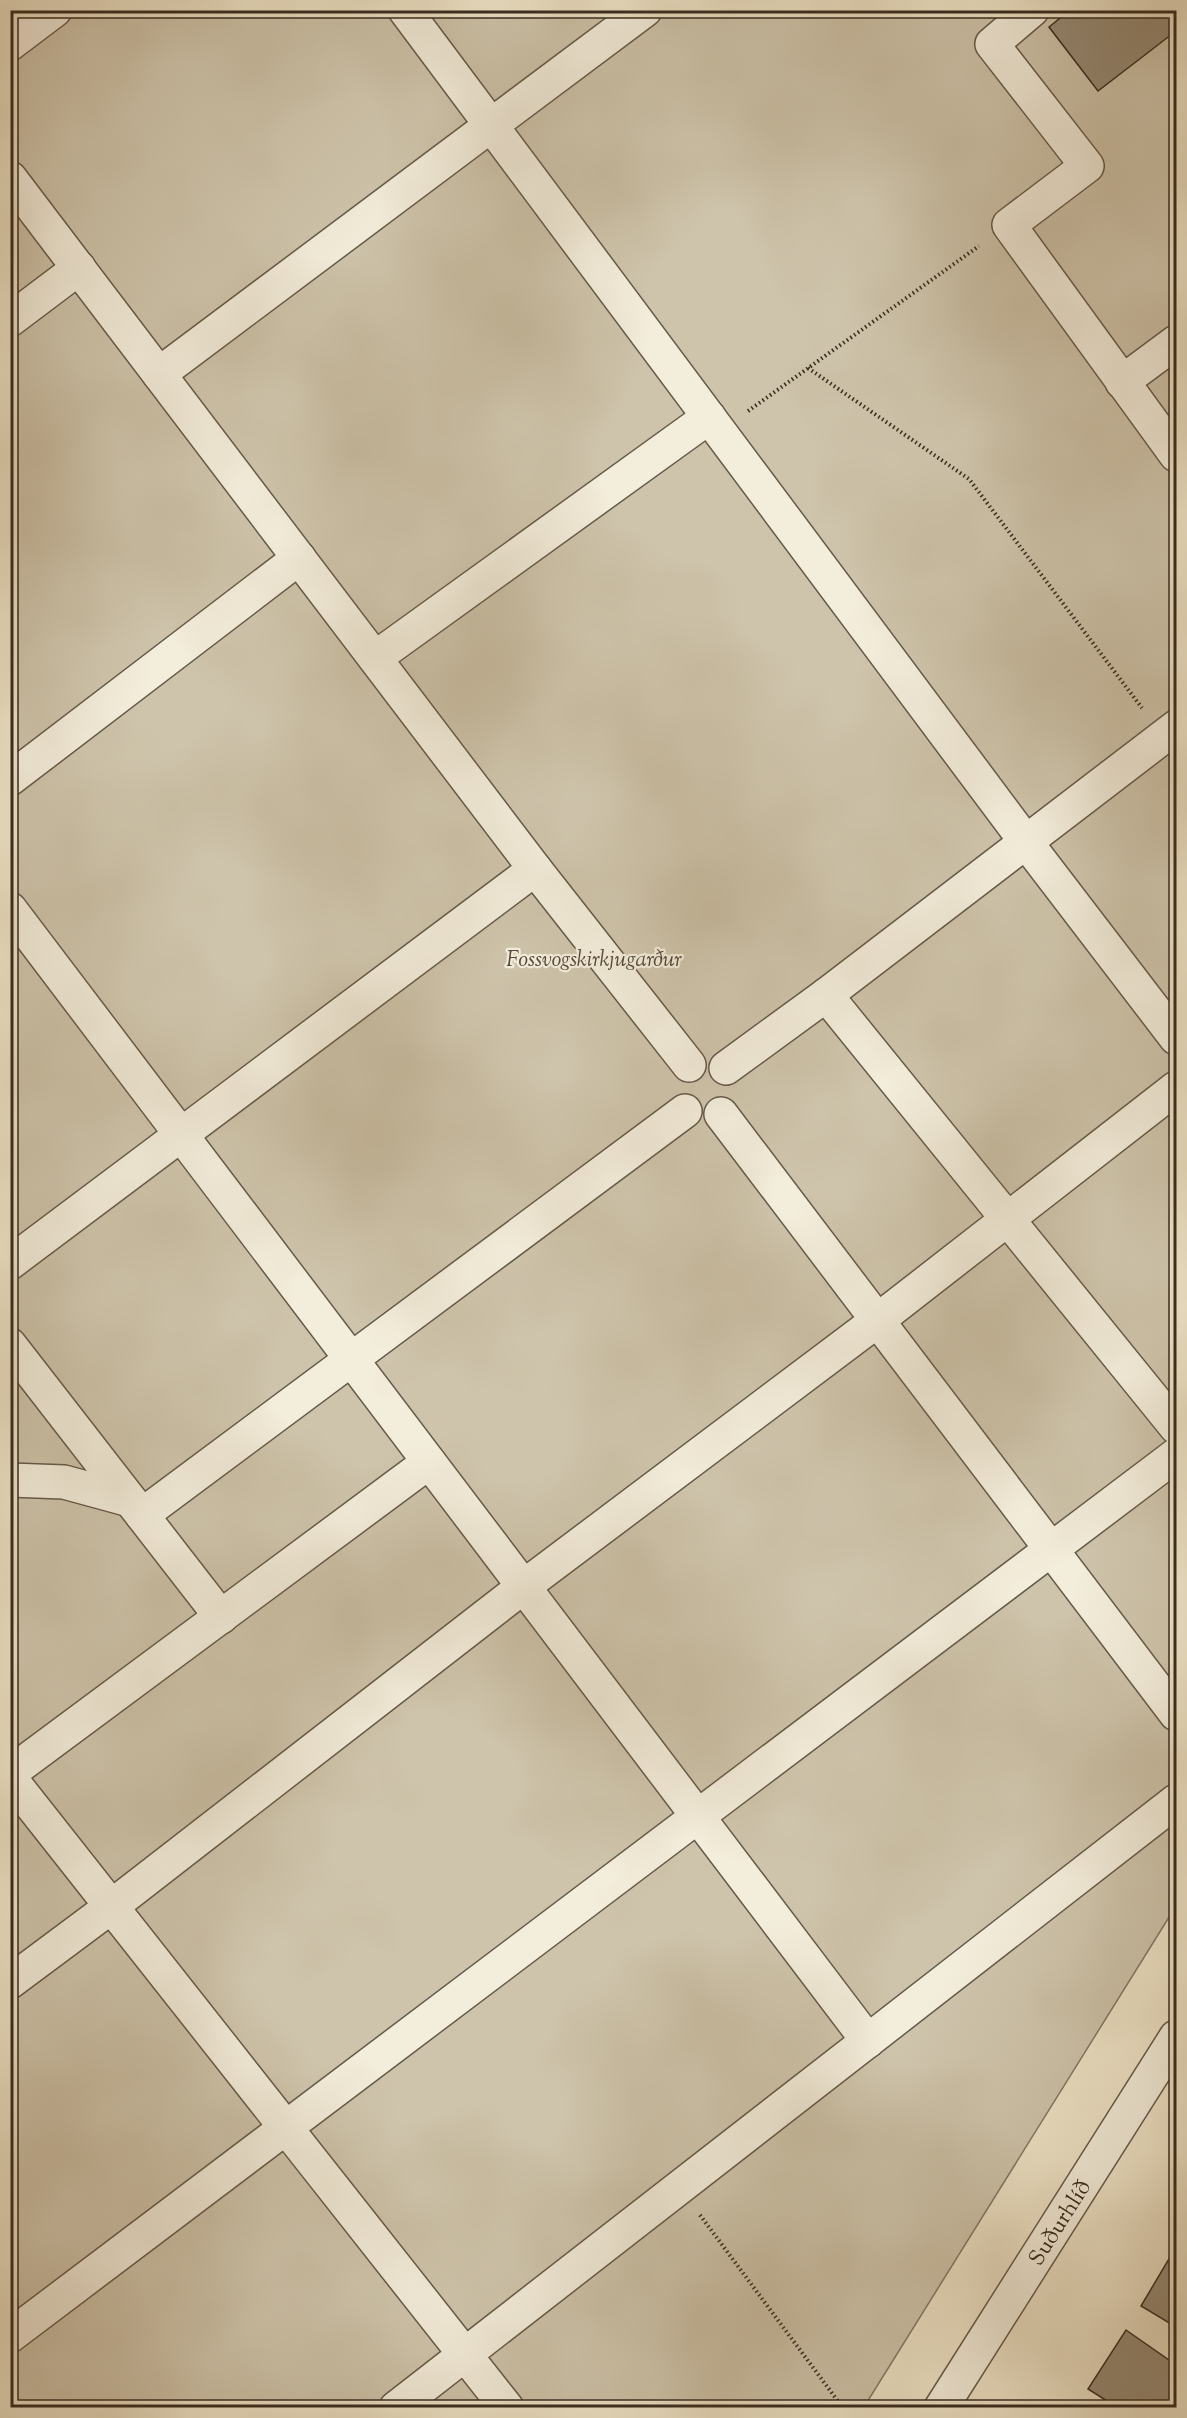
<svg xmlns="http://www.w3.org/2000/svg" width="1187" height="2418" viewBox="0 0 1187 2418" font-family="'Sorts Mill Goudy',serif">
<rect width="100%" height="100%" fill="#ede3c7"/>
<filter id="stains"><feTurbulence type="fractalNoise" baseFrequency=".00333" numOctaves="4"/><feColorMatrix values="0 0 0 0 .2 0 0 0 0 .09 0 0 0 0 .02 0 0 0 .5 -.17"/></filter>
<radialGradient id="worn" r=".72"><stop offset=".6" stop-color="#630" stop-opacity="0"/><stop offset="1" stop-color="#630" stop-opacity=".3"/></radialGradient>
<!-- green -->
<path fill="#cec4ab" stroke="#837866" stroke-width="1.5" d="M11,11h1165v1895l-312,501 -853,1z"/>
<!-- building -->
<path fill="#968b77" stroke="#382c20" stroke-width="1.5" d="M1070,10h106v21l-78,60 -49,-64z
M1176,2247v80l-35,-21z
M1126,2330l50,35v43h-58l-30,-19z"/>
<g fill="none" stroke-linecap="round" stroke-linejoin="round">
<!-- minor casing -->
<g stroke="#655a4a" stroke-width="36">
<g id="minor">
<path d="M405,10l621,832 150,196"/>
<path d="M1032,10l-40,34 95,122 -78,59 167,230"/>
<path d="M10,44l45,-34"/>
<path d="M10,178l525,691 154,196"/>
<path d="M10,320l69,-52"/>
<path d="M159,374l486,-364"/>
<path d="M1122,382l54,-40"/>
<path d="M375,658l334,-241"/>
<path d="M10,779l289,-221"/>
<path d="M10,909l858,1132"/>
<path d="M826,995l350,432"/>
<path d="M726,1068l100,-73 350,-268"/>
<path d="M721,1114l455,600"/>
<path d="M10,1263l525,-394"/>
<path d="M10,1345l211,272"/>
<path d="M10,1480l54,2 66,18"/>
<path d="M142,1515l543,-404"/>
<path d="M10,1773l419,-311"/>
<path d="M10,1778l497,630"/>
<path d="M10,1982l102,-76 411,-319 355,-267 298,-232"/>
<path d="M10,2336l1166,-881"/>
<path d="M396,2408l780,-607"/>
<path id="s1" d="M941,2408l235,-371"/>
</g>
</g>
<!-- path -->
<path stroke="#382c20" stroke-width="4" stroke-dasharray="1.5 3" stroke-linecap="butt" d="M808,368l161,111 173,229
M748,411l231,-165
M700,2215l143,193"/>
<!-- minor -->
<use href="#minor" stroke="#f3eddb" stroke-width="33"/>
</g>
<g text-anchor="middle" stroke-width="4.5" stroke-linejoin="round" paint-order="stroke">
<!-- park labels -->
<g font-size="22" font-style="italic" fill="#564a3c" stroke="#f3eddb">
<text x="594" y="966">Fossvogskirkjugarður</text>
</g>
<!-- street labels -->
<g font-size="22" fill="#382c20" stroke="#f3eddb">
<text dy="8" stroke="none"><textPath href="#s1" startOffset="220">Suðurhlíð</textPath></text>
</g>
</g>
<!-- margin -->
<rect width="1187" height="2418" fill="none" stroke="#ede3c7" stroke-width="36"/>
<rect x="12" y="12" width="1163" height="2394" fill="none" stroke="#382c20" stroke-width="3"/>
<rect x="18" y="18" width="1151" height="2382" fill="none" stroke="#382c20" stroke-width="1.5"/>
<rect width="100%" height="100%" filter="url(#stains)"/>
<rect width="100%" height="100%" fill="url(#worn)"/>
</svg>
